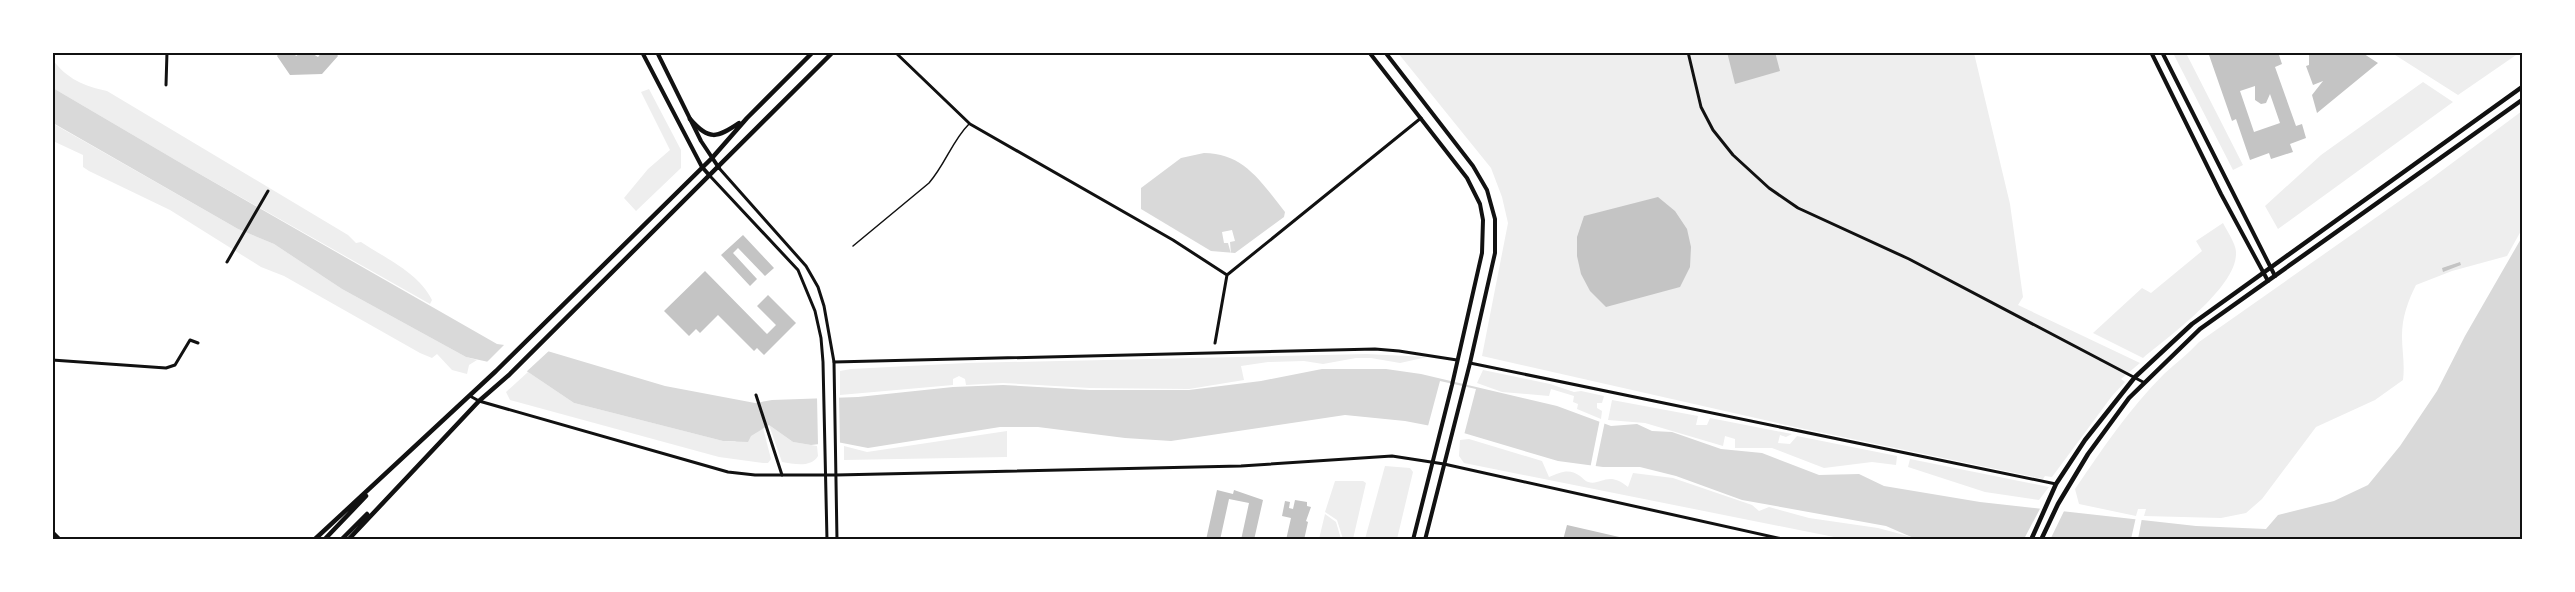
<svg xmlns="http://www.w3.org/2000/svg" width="2575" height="592" viewBox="0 0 2575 592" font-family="Overpass,sans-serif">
<rect width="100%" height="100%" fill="#fff"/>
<!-- green -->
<path fill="#eee" d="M1398,53h576l36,151 13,93 -5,8 122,58 -19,16 4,3 -13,14 -60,81 -7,-1 -2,3 -248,-52 -313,-71 26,-133 -6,-26 -11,-29z
M2173,53h13l57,112 -10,5z
M2392,53h127l-61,42z
M53,60c14,19 31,26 54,31l241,144 8,8 5,-1c24,16 58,31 71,58l-2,4 -239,-135 -138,-81z
M2423,82l30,20 -175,127 -13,-23 56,-51z
M649,89l32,61v18l-45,43 -12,-13 24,-29 22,-19 -29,-58z
M2522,111v118l-15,27 -55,15 -36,14c-8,16 -14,32 -14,51 0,15 3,28 1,44l-28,20 -59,27 -54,72 -16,14 -25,5 -77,-2 2,-7h-8l-2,7 -57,-12 -4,-15c28,-41 54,-80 89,-115 12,-11 24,-20 35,-32l229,-161z
M52,123l186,106 36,15 68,45 124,68 11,3 -8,5 -2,9 -15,-4 -15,-16 -5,4 -12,-5 -136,-77 -23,-9 -91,-57 -81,-39 -6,-4v-12l-30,-14z
M2223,223c4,8 13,21 13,29 2,35 -68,85 -93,106l-50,-25 49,-45 9,5 51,-42 -6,-10z
M1367,354l60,3 -27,6 -29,-5h-15l-33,6 -19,-3 -36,1 -27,4 3,14 -55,9 -99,-1 -87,-5 -37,2 -1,-6 -6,-3 -6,3v6l-113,10v-24l11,-2 116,-6z
M1483,370l67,14 24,8 7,-1 23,5 -2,7h-5v5l5,3 -1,8 -24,-10 1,-5 -5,-2 1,-6 -23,-7 -2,7 -47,-4 -25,-9z
M528,372l46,31 149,38 12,1 28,-14 8,31 -3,4h-5l-44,-6 -209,-57 -4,-8z
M1612,400l86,16 -2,9h11l3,-7 82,16 -6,3 -6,-2 -2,8 12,1 7,-8 100,20 -1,9 -24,-3 -48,6 -52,-20h-37v-9l-10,-3 -2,10 -78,-23 -37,-3z
M769,425l24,17 24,4 1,10c-7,12 -24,8 -36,6z
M1007,431v26l-163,3v-14l23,6z
M1469,439l73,22 7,16c12,-5 20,-9 31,-1 3,2 5,5 8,6 13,4 20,-12 40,5l5,-14 40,5 79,27 7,6 10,-4 40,11 69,10 41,11h-75l-380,-76 -5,-7 1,-16z
M1910,459l139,28 -10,13 -54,-8 -77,-25z
M1385,466l25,2 3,4 -16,67h-32z
M1335,481h28l3,2 -13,56h-10l-6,-19 -12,-8z
M1325,514l11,8 5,17h-22z"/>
<!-- water -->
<path fill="#d9d9d9" d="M53,88l138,81 306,175 47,6 121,36 90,17 17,-3 86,-3 95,-10 50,-2 87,5h99l72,-9 61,-12h64l35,5 136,32 54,20 26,-2 15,7 20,1 49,17 41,4 57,22 40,-1 25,12 96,16 216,24 70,3 12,-14 56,-14 34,-16 32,-39 37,-55 28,-55 57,-99v302h-606l-30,-13 -144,-26 -66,-24 -36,-9h-37l-45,-6 -101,-30 -52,-10 -60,-6 -174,26 -46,-3 -87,-11h-38l-132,21 -31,-6 -26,3 -18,-3 -24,-17 -18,11 -3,6 -25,-1 -149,-38 -49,-33 -59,-13 -124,-68 -68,-45 -36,-15 -185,-106z
M1204,153c40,0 58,30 81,59l-1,5 -49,36 -24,-2 -70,-42v-21l40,-30z"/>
<!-- pier -->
<path fill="#fff" d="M1232,230l3,11 -5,1 1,12 -3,-11h-4l-2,-11z
M507,342l30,4 14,3 -26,24 -40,-9z
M1440,381l36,8 -12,46 -36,-9z
M817,397h22l1,48h-22z
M1600,419l5,2 -10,48h-5z
M2042,505l23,4 -15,31 -26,-1z
M2136,517l6,1 -4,21h-7z"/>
<!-- building -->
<path fill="#c4c4c4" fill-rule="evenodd" d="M280,52h13l3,4 5,-3 12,1 5,3 4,-5h13l3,4 -16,18 -32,1 -13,-19z
M1727,52h48l5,19 -45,13z
M2216,52h62l4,12 -7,3 21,59 6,-2 4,14 -16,6 3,8 -22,7 -2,-6 -19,7 -14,-41 -4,2 -23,-66zM2255,86v14l6,4 5,-1 4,-9 10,29 -26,9 -14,-41z
M2309,52h52l17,11 -61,50 -5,-18 11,-14 -10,4 -7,-19 3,-1z
M1658,197l17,14 12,18 4,18 -1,20 -10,20 -74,20 -16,-16 -9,-17 -4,-18v-19l7,-21z
M743,235l31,33 -9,8 -27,-28 -5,5 24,26 -7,7 -29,-31z
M2460,262l1,3 -18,7 -1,-4z
M705,271l62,63 9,-9 -19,-19 11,-11 28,28 -32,32 -7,-7 -3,3 -36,-36 -18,18 -4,-4 -7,7 -25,-25z
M1217,490l16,4 1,-4 29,10 -9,40h-13l8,-37 -20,-4 -9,41h-14z
M1295,500l12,2v4l4,1 -5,14 2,1 -4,18h-18l5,-22 -9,-2 3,-15 5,1 -1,6 4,1z
M1567,525l61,14v1h-65z"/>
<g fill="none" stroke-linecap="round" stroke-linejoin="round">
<!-- service -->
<path stroke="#111" stroke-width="1.5" d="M853,246l76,-63c16,-18 23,-42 40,-59"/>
<!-- minor -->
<path stroke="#111" stroke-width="3" d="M895,52l75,72 203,116 54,35 -12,68
M1688,52l13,55 12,23 20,25 36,33 29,20 111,51 234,123
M166,85l1,-33
M227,262l41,-71
M1227,275l194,-157
M52,360l114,8 9,-3 15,-25 8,3
M834,362l541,-13 24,2 58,9
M1470,363l586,121
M756,395l26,80"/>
<!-- tertiary -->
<path stroke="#111" stroke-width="3" d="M719,168l87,98 12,21 6,19 10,56 3,178
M710,176l88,94 17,41 6,27 2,24 4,178
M470,396l9,5 249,71 27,3h81l405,-9 151,-10 52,8 343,76"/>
<!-- secondary -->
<path stroke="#111" stroke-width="4" d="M642,52l60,115 8,9
M657,52l44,89 18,27
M1369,52l98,126 13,26 3,16 -1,33 -30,132 -39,155
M1385,52l88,114 14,24 8,29v34l-25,110 -45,177
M2151,52l70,142 47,87
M2162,52l113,224"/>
<!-- primary -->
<path stroke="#111" stroke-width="4.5" d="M690,119c19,22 27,19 49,4
M52,532l8,8
M314,540l182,-169 216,-213 35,-40 66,-66
M324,540l42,-44
M341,540l26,-26
M348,540l131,-139 30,-26 324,-323
M2031,540l25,-56 29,-44 50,-63 57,-53 330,-237
M2041,540l17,-36 30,-50 41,-56 71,-69 322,-229"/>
</g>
<!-- border -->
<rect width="2575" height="592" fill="none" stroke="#ffffff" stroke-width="108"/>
<rect x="54" y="54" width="2467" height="484" fill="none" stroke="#111" stroke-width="2"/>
</svg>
